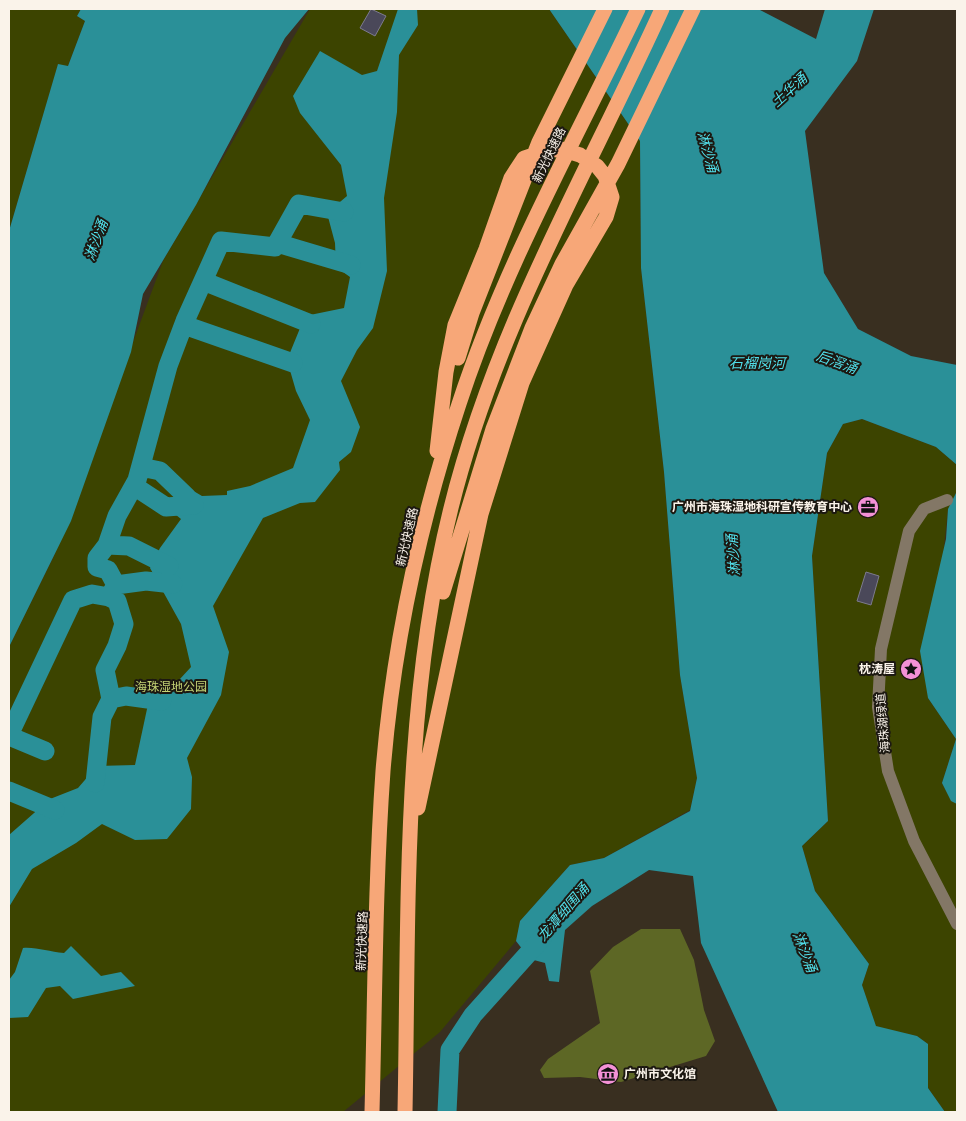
<svg xmlns="http://www.w3.org/2000/svg" width="966" height="1121" viewBox="0 0 966 1121" font-family="'Golos Text','Noto Sans SC',sans-serif">
<rect width="100%" height="100%" fill="#392f20"/>
<!-- green -->
<path fill="#3c4400" d="M9,9h72l-4,7 8,5 -17,45 -10,-1 -49,166z
M310,9h239l91,132 1,127 23,204 16,203 17,103 -7,32 -86,48 -34,7 -50,56 -4,20 -76,91 -97,80h-334v-465l45,-91 109,-295z
M862,419l74,28 21,18v26l-9,18 -20,189 28,41 -14,44 9,17 6,4v308h-12l-17,-24v-44l-11,-8 -41,-9 -14,-42 7,-21 -54,-73 -13,-45 26,-25 -16,-265 15,-103 16,-29z"/>
<!-- forest -->
<path fill="#5d6725" d="M641,929h39l14,31 10,50 11,31 -9,15 -85,26 -41,-5 -36,1 -4,-8 8,-11 52,-36 -10,-52 23,-24z"/>
<!-- water -->
<path fill="#2a9098" d="M81,9h228l-24,29 -89,167 -53,89 -12,58 -60,169 -62,126v-416l49,-167 10,2 17,-45 -8,-5z
M398,9h19l1,16 -19,30 -2,57 -13,86 3,73 -14,57 -16,22 -16,31 19,46 -9,25 -12,10 1,8 -25,32 -15,1 -37,15 -50,88 16,46 -8,43 -34,63 5,19 -1,32 -24,30 -32,1 -33,-16 -26,19 -44,26 -23,38v-72l41,-36 28,-11 19,-22 38,-1 15,-70 18,-3 23,-25 -10,-43 -31,-56 10,-20 21,-29 -11,-9 10,-27 22,13 25,-1v-4l23,-5 43,-18 17,-48 -14,-29 -9,-31 18,-44 39,-8 6,-31 -14,-10 -1,-24 -8,-30 20,-17 -6,-31 -41,-52 -7,-17 27,-45 42,24 15,-4z
M549,9h209l58,30 9,-30h49l-17,52 -52,70 19,142 34,56 53,27 46,9v100l-21,-18 -74,-28 -19,5 -16,29 -15,103 16,265 -26,25 13,45 54,73 -7,21 14,41 41,10 11,8v44l17,24h-167l-77,-169 -8,-67 -44,-6 -57,36 -27,24 -6,52 -10,-1 -4,-18 -15,-4 -14,-18 4,-20 50,-56 34,-7 86,-47 7,-33 -17,-103 -16,-203 -23,-204 -1,-127z
M957,491v313l-6,-3 -9,-18 14,-44 -28,-41 -8,-47 26,-112 2,-30z
M71,946l30,30 20,-4 14,14 -62,13 -13,-13 -14,2 -18,29 -19,1v-38l6,-8 8,-24c14,-1 26,4 41,5z"/>
<g fill="none" stroke-linecap="round" stroke-linejoin="round">
<!-- river -->
<path stroke="#2a9098" stroke-width="19" d="M277,243l74,22
M203,281l108,43
M184,325l109,38
M141,467l19,4 27,26
M134,486l32,21 28,-2
M107,545l22,1 40,20
M116,585l30,-4 27,3
M111,699l15,-3 36,5
M9,735l64,-135 19,-6 17,3 7,-12 -8,-15 -11,-3v-9l10,-13 10,-29 20,-36 31,-114 17,-45 36,-80 54,6 24,-43 45,8
M9,736l36,15
M95,783l7,-66 9,-18 -6,-29 12,-24 7,-22 -7,-23 -8,-4
M9,791l46,19
M447,1112l3,-62 23,-35 70,-78"/>
</g>
<!-- building -->
<path fill="#4a4859" stroke="#7d7b8e" d="M371,9l15,7 -11,20 -15,-8z
M866,572l13,4 -8,29 -14,-4z"/>
<g fill="none" stroke-linecap="round" stroke-linejoin="round">
<!-- minor -->
<path stroke="#837766" stroke-width="12" d="M947,500l-23,9 -15,22 -28,118 -3,58 10,64 26,70 43,83"/>
<!-- highway -->
<path stroke="#f7a778" stroke-width="15" d="M458,358l14,-45 67,-171 66,-133
M443,592l50,-163 39,-101 30,-64 56,-100 75,-155
M418,808l63,-294 41,-131 44,-98 40,-68 6,-20 -7,-21 -8,-10 -17,-11 -19,-6 -16,2 -21,7 -13,20 -25,71 -31,76 -9,47 -9,79
M372,1112c3,-113 3,-228 11,-341 10,-124 37,-249 76,-367 45,-138 117,-265 179,-395
M405,1112c4,-201 -3,-407 46,-604 45,-181 135,-332 211,-499"/>
</g>
<!-- icons -->
<defs>
<g id="office-disc" transform="scale(1.125)"><circle r="9.5" fill="#f391d6" stroke="#1c1811"/><path d="M-6-3h4V-5.5h4V-3h4V5H-6ZM-1-4.5V-3h2v-1.5ZM-6 0V1H6V0Z" fill="#111"/></g>
<g id="sight-disc" transform="scale(1.125)"><circle r="9.5" fill="#f391d6" stroke="#1c1811"/><path d="M0-6L1.8-2.2L6-1.7L2.9 1.2L3.7 5.4L0 3.3L-3.7 5.4L-2.9 1.2L-6-1.7L-1.8-2.2Z" fill="#111"/></g>
<g id="museum-disc" transform="scale(1.125)"><circle r="9.5" fill="#f391d6" stroke="#1c1811"/><path d="M0-6L6-3V-2H-6V-3ZM-5-1h2V3h-2ZM-1-1h2V3h-2ZM3-1h2V3H3ZM-6 4H6V6H-6Z" fill="#111"/></g>
</defs>
<g fill-rule="evenodd">
<use href="#office-disc" x="868" y="507"/>
<use href="#sight-disc" x="911" y="669"/>
<use href="#museum-disc" x="608" y="1074"/>
</g>
<g text-anchor="middle" stroke-width="4" stroke-linejoin="round" paint-order="stroke">
<!-- street labels -->
<g font-size="12" fill="#faf3ea" stroke="#1c1811">
<text transform="translate(549 155) rotate(-64)" y="4">新光快速路</text>
<text transform="translate(407 537) rotate(-77)" y="4">新光快速路</text>
<text transform="translate(883 723) rotate(-95)" y="4">海珠湖绿道</text>
<text transform="translate(362 941) rotate(-88)" y="4">新光快速路</text>
</g>
<!-- poi labels -->
<g font-size="12" font-weight="bold" fill="#faf3ea" stroke="#1c1811" text-anchor="end">
<text x="852" y="511">广州市海珠湿地科研宣传教育中心</text>
<text x="895" y="673">枕涛屋</text>
<text x="624" y="1078" text-anchor="start">广州市文化馆</text>
</g>
<!-- park labels -->
<g font-size="12" fill="#c4d375" stroke="#1c1811">
<text x="171" y="691">海珠湿地公园</text>
</g>
<!-- water labels -->
<g font-size="14" font-style="italic" fill="#51dfea" stroke="#1c1811">
<text transform="translate(789 90) rotate(-42)" y="5">土华涌</text>
<text transform="translate(708 152) rotate(75)" y="5">淋沙涌</text>
<text transform="translate(96 240) rotate(-70)" y="5">淋沙涌</text>
<text transform="translate(837 362) rotate(20)" y="5">后滘涌</text>
<text x="757" y="368">石榴岗河</text>
<text transform="translate(733 555) rotate(-94)" y="5">淋沙涌</text>
<text transform="translate(563 912) rotate(-49)" y="5">龙潭细围涌</text>
<text transform="translate(805 952) rotate(69)" y="5">淋沙涌</text>
</g>
</g>
<!-- border -->
<rect width="966" height="1121" fill="none" stroke="#faf3ea" stroke-width="20"/>
</svg>
